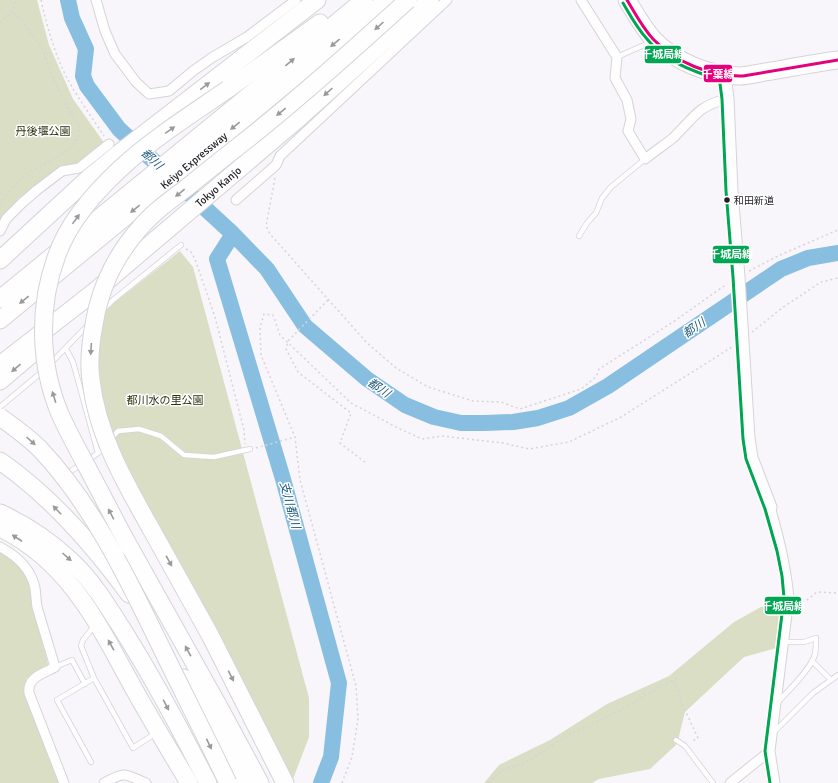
<svg xmlns="http://www.w3.org/2000/svg" width="838" height="783" viewBox="0 0 838 783" font-family="Signika,'Noto Sans JP',sans-serif">
<rect width="100%" height="100%" fill="#f8f6fb"/>
<!-- green -->
<path fill="#d9dec5" d="M0,0h37l12,45 24,54 32,45 -105,80z
M180,251l13,16 116,431v39l-16,42 -173,-321 -14,-39 -8,-40 2,-41 6,-29z
M0,551l16,12 8,9 5,11 3,24 10,30 6,27 -2,3 -19,11 -1,2 36,103h-62z
M779,597h14l-13,50 -36,10 -59,55 -8,32 -27,25 -51,10 -7,4h-108l15,-18 51,-25 57,-36 62,-28 65,-54z"/>
<g fill="none" stroke-linecap="round" stroke-linejoin="round">
<!-- river -->
<path stroke="#88bfe0" stroke-width="16" d="M68,0l4,18 14,31 -3,27 4,10 32,43 114,105 34,35 38,57 62,53 38,26 29,12 27,6h23l29,-1 25,-4 31,-10 39,-22 173,-117 27,-11 30,-5
M233,234l-16,25 66,220 56,204 -8,74 -10,26"/>
<!-- lane casing -->
<g stroke="#d5d3d8" stroke-width="6">
<path id="lane" d="M617,57l34,-15
M579,236l8,-13 9,-10 6,-15 9,-11 34,-28
M103,310l10,-10 68,-55
M66,349l7,13 25,91
M50,364l38,-39
M0,407l43,-36
M110,440l8,-9 21,-2 22,7 23,19 30,2 36,-8
M88,460l10,-7 7,-8
M66,474l16,-10
M812,661l19,19
M55,667l17,-7 13,24
M94,678l39,70 23,-15
M778,702c10,-11 34,-34 37,-48 1,-5 1,-11 1,-16l-12,4h-21
M774,732l39,-39 25,-18
M676,740l9,6 28,37
M91,762l-34,-62 37,-22 -13,-32 2,-6 12,-15"/>
</g>
<!-- street casing -->
<g stroke="#d5d3d8" stroke-width="11">
<path id="street" d="M96,0l9,31 10,23 21,28 13,12 20,-3 24,-20 20,-14 34,-20 49,-37
M581,0l36,57 -2,21 12,22 4,19 -3,12 17,28c9,-7 19,-14 28,-21 21,-20 24,-32 54,-39
M236,200l40,-35 4,-9 167,-156
M0,231l6,-12 16,-16 15,-13 25,-19 17,-3 30,-24
M770,507c9,30 16,59 19,91l-19,153 5,32
M0,547c17,9 31,22 35,41 1,7 1,13 2,19 6,20 12,40 18,60 -12,7 -28,10 -26,26l35,90
M104,783c21,-12 20,-9 42,0
M730,783l40,-32"/>
</g>
<!-- secondary casing -->
<g stroke="#d5d3d8" stroke-width="15">
<path id="secondary" d="M724,75l3,24 4,92 7,86 10,161 3,20 19,49"/>
</g>
<!-- highway casing -->
<g stroke="#d5d3d8" stroke-width="19">
<g id="highway">
<path d="M627,0c8,13 16,28 27,40 22,22 54,35 85,36 11,0 22,-4 33,-5 22,-4 44,-8 66,-11"/>
<path d="M228,89l92,-66"/>
<path d="M0,260l91,-84 27,-22 199,-154"/>
<path d="M0,299l252,-206 112,-93"/>
<path id="s1" d="M0,320l262,-216 125,-104"/>
<path id="s2" d="M0,365l94,-73 205,-174 131,-118"/>
<path d="M0,381l41,-35"/>
<path d="M0,461c49,34 94,85 129,133"/>
<path d="M0,513c26,12 49,27 70,47 23,21 39,48 56,75 30,48 56,98 82,148"/>
<path d="M150,527l60,108 75,148"/>
<path d="M0,528c66,32 96,91 129,152 19,35 40,69 60,103"/>
<path d="M130,548l89,159 41,76"/>
<path d="M184,678l62,105"/>
</g>
</g>
<!-- path -->
<path stroke="#d5d4d6" stroke-width="1.5" stroke-dasharray="2 3" stroke-linecap="butt" d="M41,0c6,26 13,52 25,76 11,21 25,40 38,60
M0,23l12,-12 5,-11
M275,178l-9,48 4,8 97,109 29,25 32,19 45,14 28,1 19,7 61,-20 15,-12 3,-8 74,-47 54,-38
M0,204c8,-11 16,-22 27,-30 16,-11 56,-24 52,-47l-25,-46 -12,-33 -20,-27 -10,-10
M186,249l5,3 4,7 20,58 29,113 1,14
M749,271l31,-16 58,-25
M328,300l-40,41 -2,8 12,23 53,41 -11,30 26,20
M752,332l30,-24 39,-26 17,-4
M256,448l39,-11
M798,603l2,1 7,-4 10,-8 21,1
M674,681l10,27 14,30 -7,4
M342,783l10,-26 6,-38 -2,-33 -56,-206 -5,-43 -34,-82 -1,-27 4,-14 9,1 7,20 71,68 49,26 22,10 20,-3 61,7 26,6 40,-7 52,-25 111,-70
M488,783l15,-13 23,-8 43,-27 54,-26 39,-24 18,-7"/>
<!-- lane -->
<use href="#lane" stroke="#fefefe" stroke-width="4.5"/>
<!-- street -->
<use href="#street" stroke="#fefefe" stroke-width="9"/>
<!-- secondary -->
<use href="#secondary" stroke="#fefefe" stroke-width="13"/>
<!-- highway -->
<use href="#highway" stroke="#fefefe" stroke-width="17"/>
<!-- highway-bridge casing -->
<g stroke="#d5d3d8" stroke-width="19" stroke-linecap="butt">
<path id="highway-bridge" d="M0,417c14,10 28,20 40,32 53,56 88,130 121,198 22,45 45,90 67,136
M150,527c-26,-46 -53,-93 -59,-147 -3,-20 0,-41 4,-61 6,-33 22,-65 44,-90 13,-16 30,-28 46,-40 21,-17 42,-34 64,-51 55,-44 107,-91 159,-138
M130,548c-15,-27 -29,-55 -44,-83 -9,-17 -18,-33 -26,-51 -21,-50 -22,-108 -3,-159 12,-34 38,-63 64,-87 31,-29 71,-54 107,-79"/>
</g>
<!-- highway-bridge -->
<use href="#highway-bridge" stroke="#fefefe" stroke-width="17"/>
<!-- bus-1 casing -->
<g stroke="#fff" stroke-width="6">
<path id="bus-1" d="M627,0c8,13 15,27 26,39 22,23 58,38 90,37l95,-16"/>
</g>
<!-- bus-2 casing -->
<g stroke="#fff" stroke-width="6">
<path id="bus-2" d="M623,3c7,12 14,25 24,36 18,23 48,34 76,41
M719,76l3,23 4,92 7,86 10,162 3,20 19,50 12,42 5,25 2,22 -19,153 5,32"/>
</g>
<!-- bus-1 -->
<use href="#bus-1" stroke="#e5007d" stroke-width="3"/>
<!-- bus-2 -->
<use href="#bus-2" stroke="#00a651" stroke-width="3"/>
</g>
<!-- one-way arrows -->
<defs><path id="oneway-solid" d="M-6-.8H1V-3.2L6.5 0L1 3.2V.8H-6Z"/></defs>
<g fill="#9a999c">
<use href="#oneway-solid" transform="translate(379 26) rotate(138)"/>
<use href="#oneway-solid" transform="translate(335 43) rotate(140)"/>
<use href="#oneway-solid" transform="translate(290 62) rotate(-40)"/>
<use href="#oneway-solid" transform="translate(205 86) rotate(-37)"/>
<use href="#oneway-solid" transform="translate(328 92) rotate(138)"/>
<use href="#oneway-solid" transform="translate(281 112) rotate(141)"/>
<use href="#oneway-solid" transform="translate(235 126) rotate(141)"/>
<use href="#oneway-solid" transform="translate(170 130) rotate(-35)"/>
<use href="#oneway-solid" transform="translate(180 193) rotate(141)"/>
<use href="#oneway-solid" transform="translate(135 209) rotate(141)"/>
<use href="#oneway-solid" transform="translate(76 219) rotate(-54)"/>
<use href="#oneway-solid" transform="translate(24 300) rotate(141)"/>
<use href="#oneway-solid" transform="translate(91 349) rotate(94)"/>
<use href="#oneway-solid" transform="translate(16 368) rotate(139)"/>
<use href="#oneway-solid" transform="translate(54 397) rotate(-107)"/>
<use href="#oneway-solid" transform="translate(31 441) rotate(42)"/>
<use href="#oneway-solid" transform="translate(57 510) rotate(-134)"/>
<use href="#oneway-solid" transform="translate(111 514) rotate(-118)"/>
<use href="#oneway-solid" transform="translate(17 538) rotate(-147)"/>
<use href="#oneway-solid" transform="translate(67 557) rotate(42)"/>
<use href="#oneway-solid" transform="translate(169 561) rotate(61)"/>
<use href="#oneway-solid" transform="translate(111 645) rotate(-119)"/>
<use href="#oneway-solid" transform="translate(188 651) rotate(-119)"/>
<use href="#oneway-solid" transform="translate(231 676) rotate(63)"/>
<use href="#oneway-solid" transform="translate(166 705) rotate(62)"/>
<use href="#oneway-solid" transform="translate(209 744) rotate(64)"/>
</g>
<!-- markers -->
<circle fill="#201d24" stroke="#fff" stroke-width="1.5" cx="727" cy="200" r="3.5"/>
<g text-anchor="middle" stroke-width="3" stroke-linejoin="round" paint-order="stroke">
<!-- bus labels -->
<g font-size="10" fill="#201d24" stroke="#fff" text-anchor="start">
<text x="734" y="204">和田新道</text>
</g>
<!-- park labels -->
<g font-size="11" fill="#2e3514" stroke="#fff">
<text x="43" y="135">丹後堰公園</text>
<text x="165" y="404">都川水の里公園</text>
</g>
<!-- street labels -->
<g font-size="11" fill="#201d24" stroke="#fff">
<text dy="4" stroke="none"><textPath href="#s1" startOffset="251">Keiyo Expressway</textPath></text>
<text dy="4" stroke="none"><textPath href="#s2" startOffset="282">Tokyo Kanjo</textPath></text>
</g>
<!-- water labels -->
<g font-size="12" font-style="italic" fill="#225d7d" stroke="#fff">
<text transform="translate(152 159) rotate(43)" y="4">都川</text>
<text transform="translate(694 328) rotate(-34)" y="4">都川</text>
<text transform="translate(379 388) rotate(34)" y="4">都川</text>
<text transform="translate(290 505) rotate(75)" y="4">支川都川</text>
</g>
</g>
<g stroke="#fff" stroke-width="1.5">
<rect x="644" y="45" width="38" height="19" rx="4" fill="#00a651"/>
<rect x="703" y="64" width="30" height="19" rx="4" fill="#e5007d"/>
<rect x="712" y="245" width="38" height="19" rx="4" fill="#00a651"/>
<rect x="764" y="596" width="38" height="19" rx="4" fill="#00a651"/>
</g>
<g font-size="11" text-anchor="middle" font-weight="bold" fill="#fff">
<text x="663" y="58">千城局線</text>
<text x="718" y="78">千葉線</text>
<text x="731" y="258">千城局線</text>
<text x="783" y="610">千城局線</text>
</g>
</svg>
